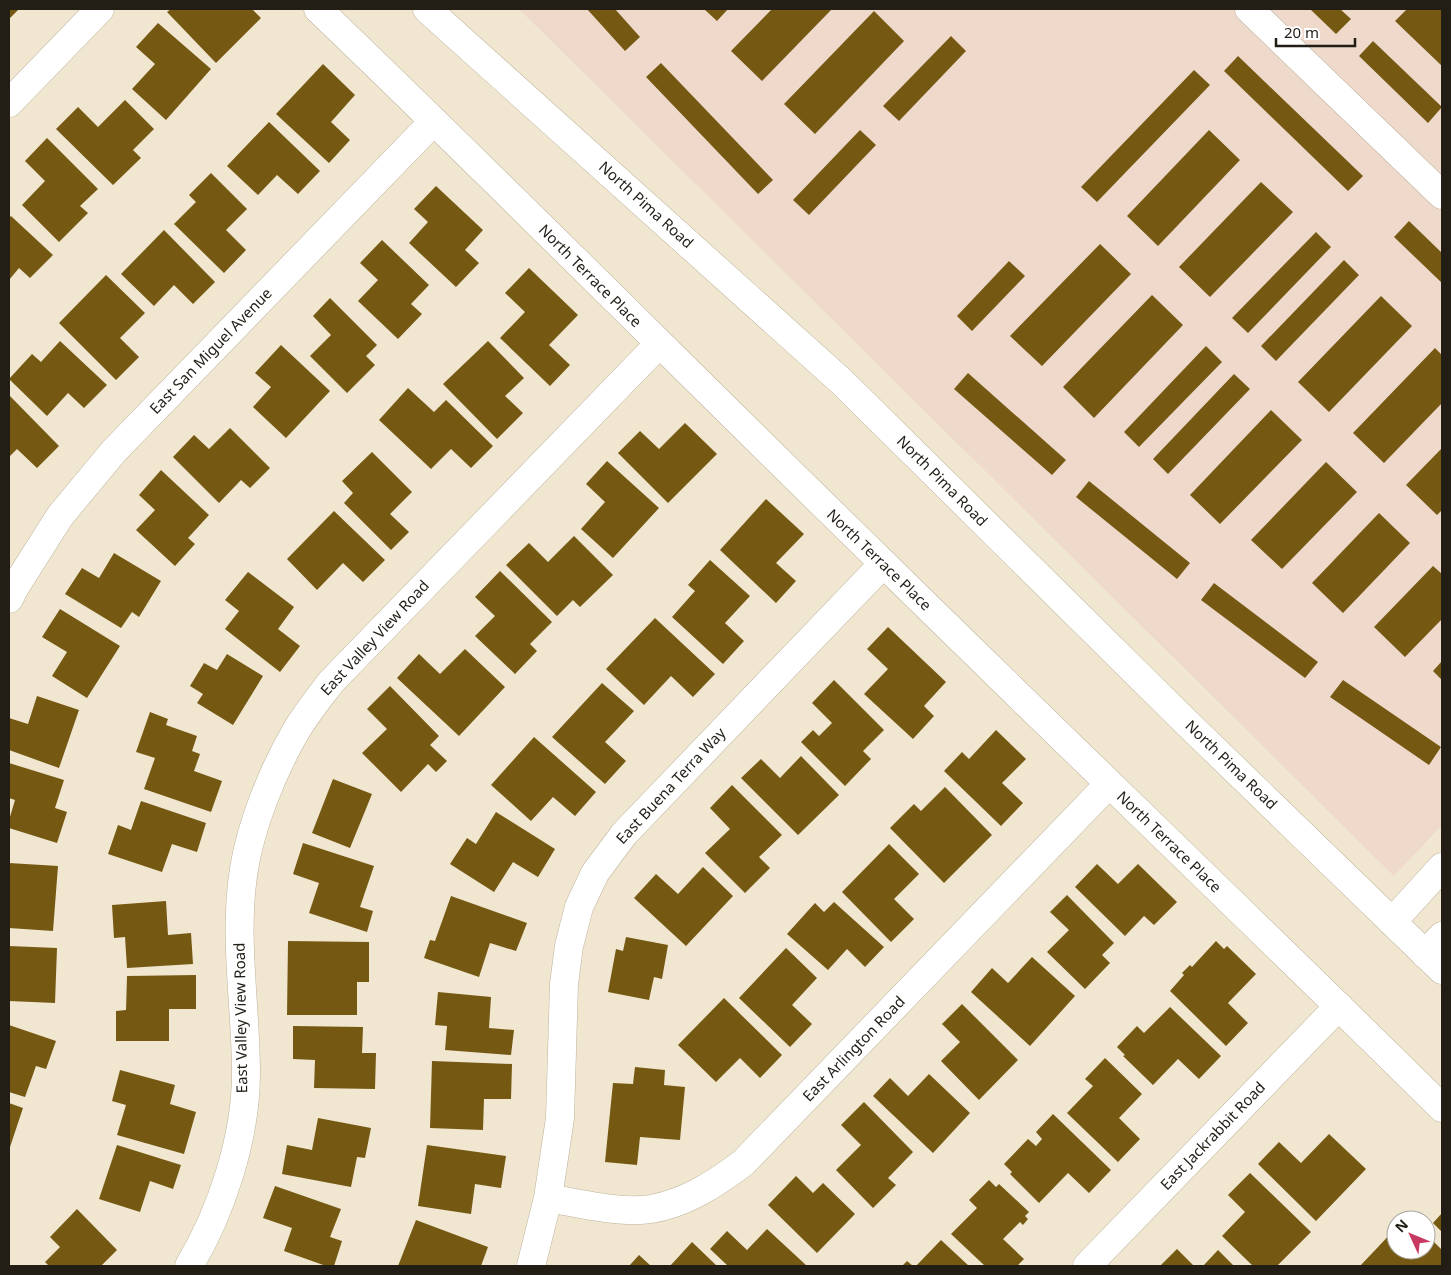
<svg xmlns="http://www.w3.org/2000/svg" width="1451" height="1275" viewBox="0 0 1451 1275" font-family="'Noto Sans',sans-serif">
<rect width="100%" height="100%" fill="#f1e6cf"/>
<!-- commercial -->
<path fill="#eed9cb" d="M519,9h923v816l-48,51z"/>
<!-- building -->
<path fill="#755913" d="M9,9h10l-10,10z
M171,9h36l2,1 2,-1h41l9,9 -45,45 -49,-51z
M587,9h28l25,28 -15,14z
M704,9h24l-11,12z
M772,9h60l-70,72 -31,-30z
M1310,9h30l11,10 -15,15z
M1407,9h35v57l-47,-45z
M874,11l30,30 -89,93 -31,-30z
M158,23l53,46 -45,51 -34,-31 23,-25 -19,-17z
M951,36l15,15 -67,70 -16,-15z
M1373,41l69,66 -14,16 -69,-67z
M1238,56l125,120 -15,15 -124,-120z
M661,63l112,117 -15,14 -112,-117z
M323,64l32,31 -24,27 19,18 -21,23 -53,-49z
M1194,70l16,15 -113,117 -16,-15z
M125,100l29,29 -21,21 8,8 -28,27 -57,-56 22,-22 20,20z
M269,122l51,49 -22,23 -21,-19 -19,20 -31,-29z
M860,130l16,15 -67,70 -16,-15z
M1209,130l31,30 -82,86 -31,-30z
M47,138l51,51 -18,17 8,7 -29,29 -37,-37 23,-24 -20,-20z
M211,173l36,36 -21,21 20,20 -22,23 -50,-49 22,-22 -7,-7z
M1261,182l32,30 -83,85 -31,-30z
M436,186l47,44 -18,20 14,13 -23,24 -47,-44 19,-21 -14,-13z
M11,216l42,39 -23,23 -11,-10 -10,12v-62z
M1409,221l33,32v30l-48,-46z
M164,230l51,52 -22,22 -19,-19 -20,21 -33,-32z
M1316,232l15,15 -83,86 -16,-15z
M382,240l47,45 -18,19 11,10 -24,25 -40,-38 20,-21 -18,-17z
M1100,244l31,30 -89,92 -32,-30z
M1344,260l15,15 -83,86 -15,-15z
M1009,261l16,15 -53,55 -15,-15z
M529,268l49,47 -29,30 21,20 -20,21 -50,-48 25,-26 -20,-19z
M106,275l39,38 -25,25 19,19 -23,23 -57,-57z
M1152,295l31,30 -89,93 -31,-31z
M1381,296l31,30 -83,86 -31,-30z
M330,298l47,47 -11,11 9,9 -28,28 -37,-37 21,-21 -18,-19z
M60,341l47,44 -23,23 -16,-15 -21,23 -38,-37 23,-25 9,8z
M488,341l36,37 -19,18 18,17 -26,26 -54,-55z
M281,345l49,46 -44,47 -33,-31 18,-20 -16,-14z
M1206,346l16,16 -83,85 -15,-15z
M1435,348l7,7v48l-58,60 -31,-30z
M968,373l98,87 -14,15 -98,-86z
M1234,374l16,15 -82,85 -15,-15z
M408,388l26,24 12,-12 47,46 -22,22 -20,-19 -20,20 -52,-49z
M9,395l50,51 -22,22 -20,-19 -8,8z
M1271,410l31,30 -82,84 -30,-29z
M685,423l32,31 -49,49 -50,-50 22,-22 19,18z
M230,428l40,40 -20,20 -9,-8 -22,23 -46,-46 21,-22 15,14z
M1442,448v62l-5,5 -31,-30z
M372,452l40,40 -22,22 19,18 -18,18 -47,-47 9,-10 -11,-12z
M607,461l52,47 -46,50 -32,-29 24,-27 -19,-18z
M1326,462l31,30 -75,77 -31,-29z
M161,470l48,45 -21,23 7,6 -20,22 -39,-36 19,-20 -16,-15z
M1089,481l101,82 -13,16 -101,-82z
M766,499l38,35 -28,29 20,18 -20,22 -56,-53z
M334,511l51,49 -22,22 -20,-19 -26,27 -30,-31z
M1379,513l31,30 -67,70 -31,-30z
M574,536l39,39 -33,32 -7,-7 -16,16 -51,-51 23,-22 19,19z
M114,553l47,28 -22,36 -7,-5 -11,16 -56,-34 17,-26 17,10z
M710,560l40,36 -25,27 19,18 -21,23 -51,-47 23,-26 -7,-6z
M1433,566l9,8v45l-37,38 -31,-30z
M500,571l52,51 -22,22 7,7 -22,23 -40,-38 20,-20 -20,-19z
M248,572l46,35 -16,22 22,17 -20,26 -55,-43 14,-18 -14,-11z
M1214,583l104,79 -13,16 -104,-78z
M60,609l60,37 -33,52 -35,-22 15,-24 -25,-15z
M655,618l60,56 -22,23 -22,-21 -27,29 -38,-36z
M888,627l58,55 -22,24 10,10 -21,23 -49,-45 24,-25 -21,-20z
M465,649l40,38 -46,49 -62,-58 22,-24 21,20z
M227,654l36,22 -30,49 -36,-22 6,-9 -13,-8 14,-23 13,7z
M1442,661v19l-9,-9z
M834,680l50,50 -21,21 8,8 -26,27 -44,-44 12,-12 6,6 13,-13 -20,-20z
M1343,680l98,67 -12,18 -99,-68z
M602,683l32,28 -29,31 21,19 -21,23 -53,-47z
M390,686l49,50 -9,9 17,16 -11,11 -8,-8 -27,28 -39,-39 25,-24 -20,-20z
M37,696l42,14 -20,58 -50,-18v-32l19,6z
M150,712l18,7 -2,6 31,11 -5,15 8,3 -6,17 28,10 -11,31 -67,-23 11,-31 -19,-6z
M996,730l30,29 -24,24 21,20 -22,23 -57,-55 18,-19 7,7z
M534,737l62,55 -21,24 -22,-19 -22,24 -40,-36z
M801,756l38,39 -41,40 -57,-57 20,-19 19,19z
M9,763l55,17 -9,28 12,4 -10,31 -48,-15v-8l6,-20 -6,-2z
M333,779l39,15 -22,54 -38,-15z
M732,785l50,50 -23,22 11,11 -25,25 -40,-40 25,-24 -20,-21z
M945,787l47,48 -48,48 -54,-55 24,-24 7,7z
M141,801l65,22 -9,29 -25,-8 -10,28 -54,-18 10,-29 13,5z
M496,812l59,37 -17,28 -25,-15 -19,30 -44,-28 17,-26 9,6z
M303,843l71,23 -14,41 13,4 -6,21 -58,-19 10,-30 -26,-9z
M889,844l30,30 -25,25 20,20 -23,23 -49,-50z
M9,863l49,3 -5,65 -44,-3z
M1097,864l21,20 20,-20 39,38 -23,23 -10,-9 -19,20 -50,-49z
M703,867l30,29 -47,50 -52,-48 22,-24 22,20z
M1067,895l47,48 -12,12 8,8 -25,26 -38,-37 22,-22 -19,-18z
M451,896l76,27 -11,28 -26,-8 -11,34 -55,-19 6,-18 5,1z
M166,901l2,34 23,-2 2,31 -66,4 -2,-31 -11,1 -2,-33z
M834,902l50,45 -19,20 -18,-18 -19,21 -41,-36 28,-31 9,9z
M626,937l42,8 -6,34 -8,-2 -5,23 -41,-8 8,-43 7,2z
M288,941l81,1v40h-12v33h-70z
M1216,941l8,8 3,-3 29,28 -28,29 20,20 -22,23 -56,-55 14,-16 -2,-2 8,-8 2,2z
M9,946l48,2 -2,55 -46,-2z
M786,948l31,30 -25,27 20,19 -22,23 -51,-49z
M1032,957l43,39 -45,50 -59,-54 21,-24 16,15z
M196,975v34h-27v32h-53v-30l10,-1 1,-34z
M438,992l53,5 -2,31 25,2 -3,25 -66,-5 2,-24 -12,-1z
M724,998l58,57 -22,23 -20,-20 -24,24 -38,-37z
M962,1004l56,56 -39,40 -38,-39 19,-19 -18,-18z
M1170,1007l51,49 -22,23 -21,-20 -25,26 -30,-29 2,-1 -8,-8 20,-21 7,7z
M9,1025l47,16 -10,28 -10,-3 -11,31 -16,-5z
M293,1026l70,1 -1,26h14l-1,36 -61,-1 1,-28 -22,-1z
M1105,1058l37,36 -23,24 21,21 -22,23 -51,-49 26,-27 -8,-7z
M432,1061l80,3 -1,35h-27l-1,31 -53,-2z
M635,1067l30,3 -1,15 21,2 -5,53 -40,-3 -3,28 -32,-3 8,-79 20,1z
M120,1070l55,15 -5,19 26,8 -12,42 -67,-19 9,-30 -14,-4z
M929,1074l41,39 -37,40 -60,-57 17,-18 18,18z
M864,1102l49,50 -25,26 8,7 -23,23 -37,-38 25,-25 -20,-20z
M9,1103l14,5 -14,42z
M1053,1114l58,56 -22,23 -21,-20 -29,30 -29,-29 2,-2 -8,-8 24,-25 8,7 6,-7 -6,-7z
M318,1118l53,10 -6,30 -8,-1 -6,30 -69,-13 5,-29 25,5z
M1329,1134l37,35 -50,52 -58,-57 21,-22 22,21z
M117,1145l64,20 -8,24 -23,-8 -10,31 -41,-13z
M427,1145l79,11 -5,32 -26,-4 -4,30 -53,-8z
M1250,1173l61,59 -34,34h-24l-31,-30 23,-24 -17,-17z
M796,1176l17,17 10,-10 32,31 -38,39 -49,-48z
M989,1180l7,7 3,-3 30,28 -4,4 3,3 -5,6 -3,-3 -17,17 21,20 -7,7h-32l-34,-32 26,-26 -8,-8z
M275,1186l66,23 -11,28 12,4 -8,25h-8l-42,-15 8,-23 -29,-10z
M77,1209l40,41 -16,16h-52l-4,-4 15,-15 -10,-10z
M1442,1213v19l-9,-9z
M416,1220l72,27 -7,19h-83z
M1396,1228v22h30v-16l16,16v16h-82z
M767,1229l40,37h-79l-18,-17 17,-18 20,19z
M941,1240l28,26h-53z
M692,1242l25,24h-47z
M1177,1249l17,17h-34z
M1218,1250l16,16h-31z
M639,1255l12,11h-22z
M907,1261l6,5h-11z"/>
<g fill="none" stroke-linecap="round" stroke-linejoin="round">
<!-- minor casing -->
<g stroke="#beb39d" stroke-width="29">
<path id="minor" d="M318,9c190,182 375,369 564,553 186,183 375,363 560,546
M1249,9l193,186
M9,103l91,-94
M9,599l6,-12 45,-71 54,-65 320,-330
M1392,922l50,-55
M1425,954l17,-18
M548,1198c29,5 74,16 103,11 35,-6 64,-25 92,-46l366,-379
M189,1266c33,-55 57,-129 57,-193 0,-68 -13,-136 -2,-204 7,-44 29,-99 52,-138 10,-17 23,-33 35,-49l328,-338
M531,1266l17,-68 12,-80 4,-134 5,-38 10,-39 16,-34 29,-39 259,-270
M1087,1266l252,-260"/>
</g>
<!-- major casing -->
<g stroke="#beb39d" stroke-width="29">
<path id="major" d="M427,9l415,373 346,342 254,246"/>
</g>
<!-- minor -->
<use href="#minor" stroke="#fff" stroke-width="28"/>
<!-- major -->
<use href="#major" stroke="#fff" stroke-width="28"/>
</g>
<g text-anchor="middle" stroke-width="5" stroke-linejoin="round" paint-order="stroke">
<!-- street labels -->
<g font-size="15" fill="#221e16" stroke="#fff">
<text transform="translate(646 205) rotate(42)" y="5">North Pima Road</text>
<text transform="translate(590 276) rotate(45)" y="5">North Terrace Place</text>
<text transform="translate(211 351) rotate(-46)" y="5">East San Miguel Avenue</text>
<text transform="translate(942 481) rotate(45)" y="5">North Pima Road</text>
<text transform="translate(879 560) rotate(44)" y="5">North Terrace Place</text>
<text transform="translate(375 638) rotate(-47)" y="5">East Valley View Road</text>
<text transform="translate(1231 765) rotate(44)" y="5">North Pima Road</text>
<text transform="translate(671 786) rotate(-47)" y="5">East Buena Terra Way</text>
<text transform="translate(1169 842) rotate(44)" y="5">North Terrace Place</text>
<text transform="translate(241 1018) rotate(-91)" y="5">East Valley View Road</text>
<text transform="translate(854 1049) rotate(-46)" y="5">East Arlington Road</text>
<text transform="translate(1213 1136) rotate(-46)" y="5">East Jackrabbit Road</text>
</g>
</g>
<!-- border -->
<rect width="1451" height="1275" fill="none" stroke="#221e16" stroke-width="20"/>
<!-- north arrow -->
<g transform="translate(1411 1235) rotate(314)"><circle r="24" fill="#ffffff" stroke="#a7a5a2"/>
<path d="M0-4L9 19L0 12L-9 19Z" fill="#c83962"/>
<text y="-8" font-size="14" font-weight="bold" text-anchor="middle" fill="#221e16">N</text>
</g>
<!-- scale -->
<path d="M1276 38v8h79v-8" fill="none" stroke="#221e16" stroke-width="2.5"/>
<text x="1284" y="38" font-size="15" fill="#221e16" stroke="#ffffff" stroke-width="4" paint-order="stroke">20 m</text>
</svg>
